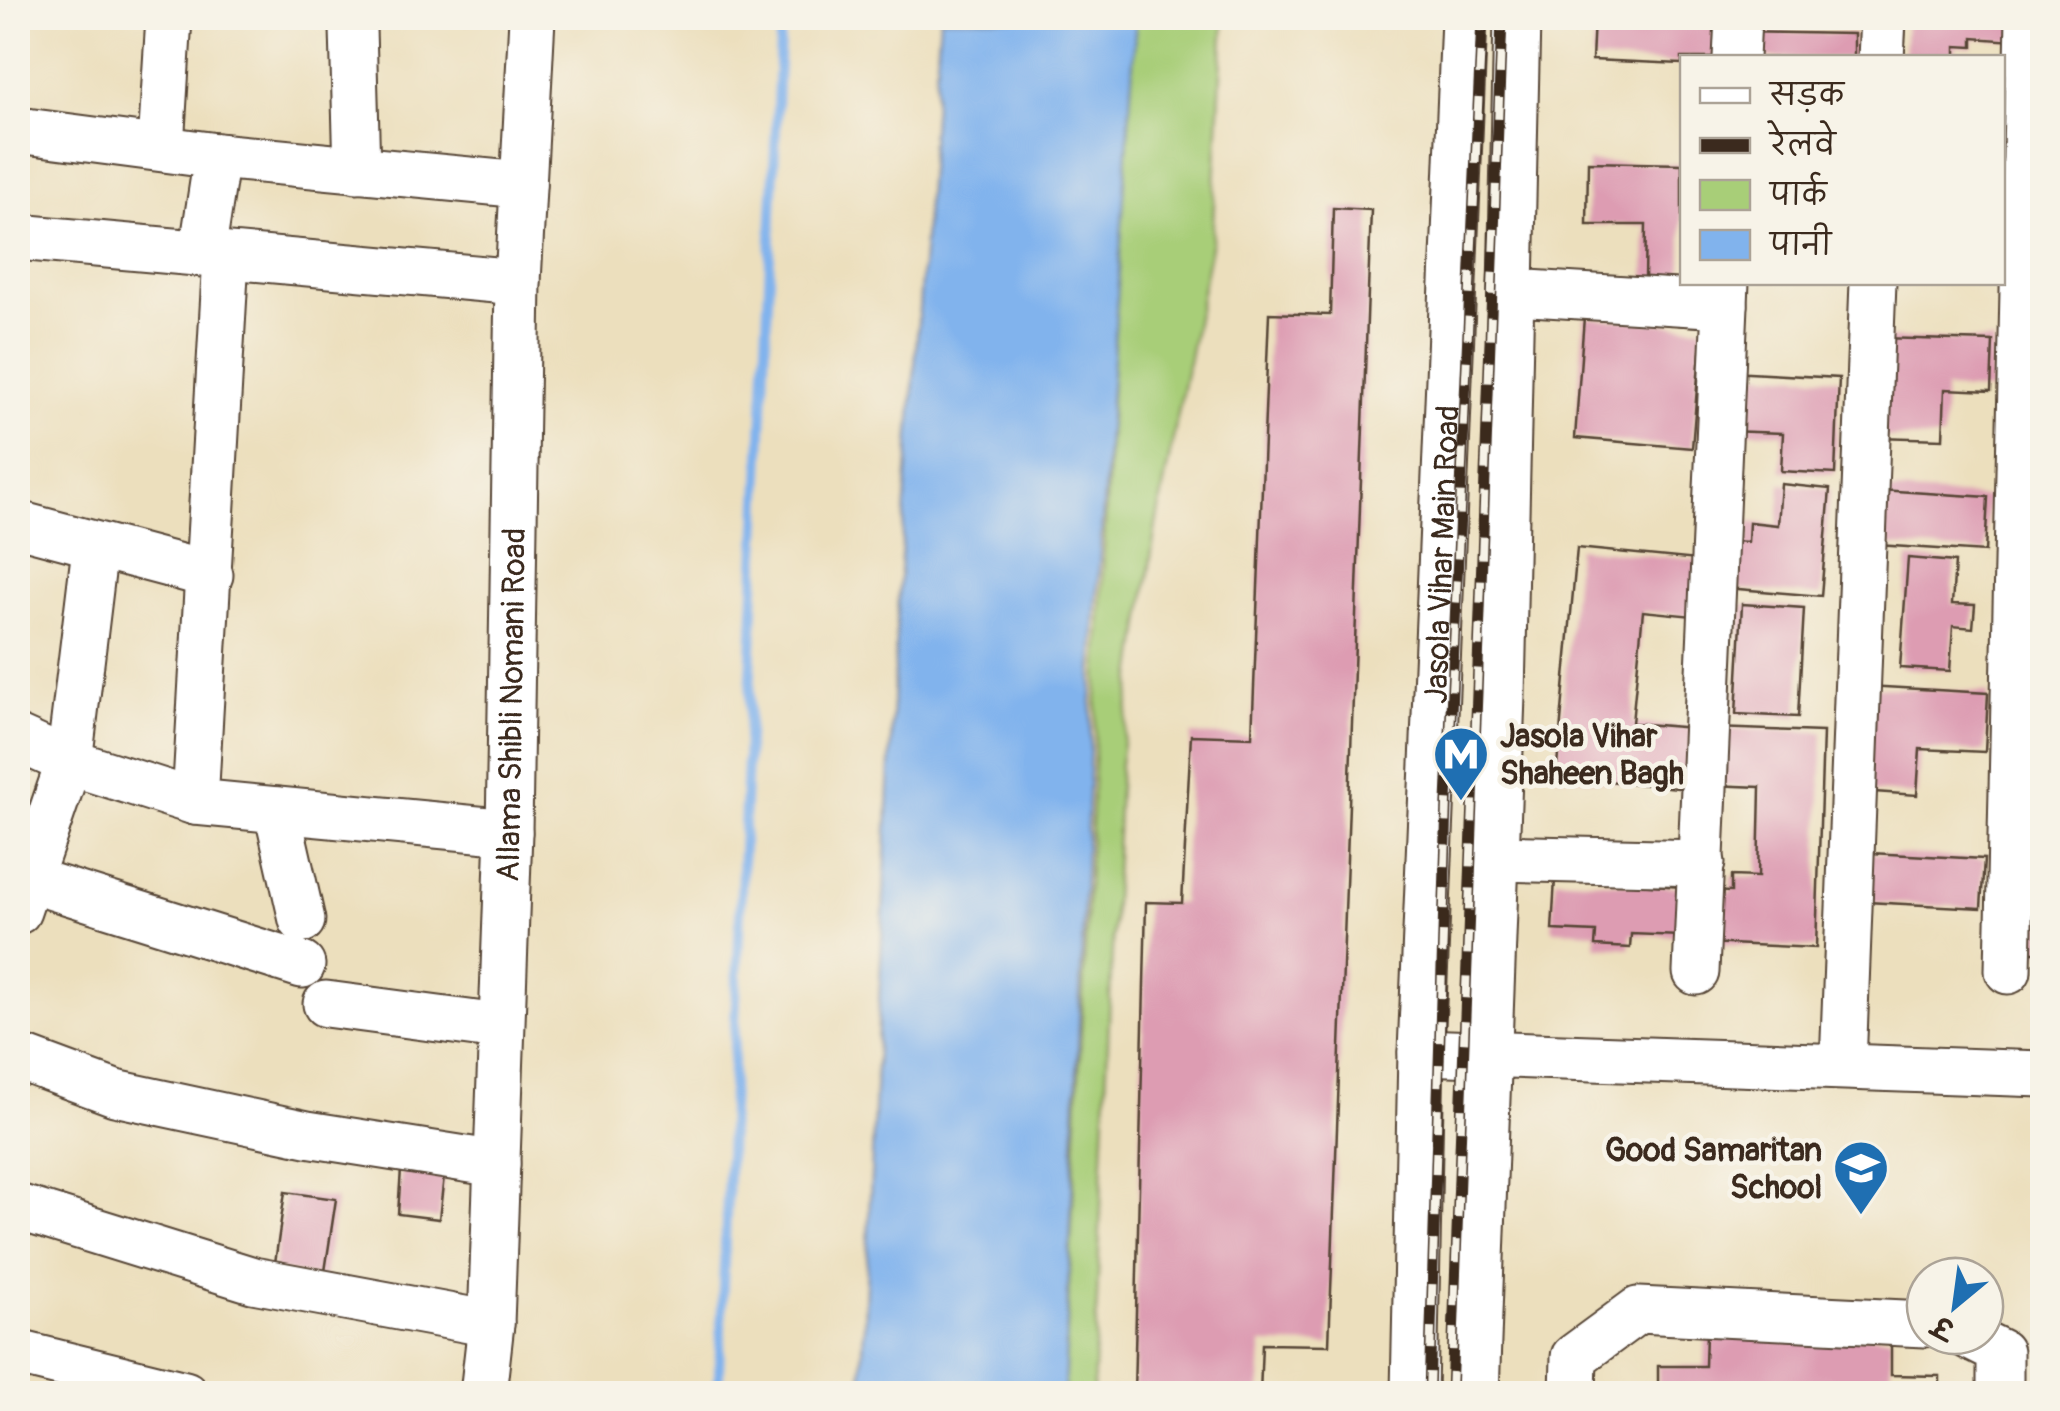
<svg xmlns="http://www.w3.org/2000/svg" width="2060" height="1411" viewBox="0 0 2060 1411" font-family="Pangolin,'Playpen Sans Deva',sans-serif">
<rect width="100%" height="100%" fill="#f7f3e8"/>
<filter id="ink" filterUnits="userSpaceOnUse"><feTurbulence type="fractalNoise" baseFrequency=".01" numOctaves="2"/><feDisplacementMap in="SourceGraphic" scale="20" xChannelSelector="R" yChannelSelector="G"/><feConvolveMatrix kernelMatrix="1 2 1 2 8 2 1 2 1" color-interpolation-filters="sRGB"/></filter>
<filter id="wash" filterUnits="userSpaceOnUse"><feTurbulence type="fractalNoise" baseFrequency=".0048" numOctaves="4" result="noise"/><feDisplacementMap in="SourceGraphic" scale="40" xChannelSelector="R" yChannelSelector="G"/><feGaussianBlur stdDeviation="2.25" result="paint"/><feColorMatrix in="noise" values="0 0 0 0 0 0 0 0 0 0 0 0 0 0 0 0 0 1.4 0 .05"/><feComposite in="paint" operator="in"/></filter>
<g filter="url(#wash)">
<rect width="100%" height="100%" fill="#ecdfbd"/>
<!-- green -->
<path fill="#a8ce78" stroke="#727c4b" stroke-width="2.5" d="M1129,18h95l-12,223 -56,284 -36,238 -27,630 -29,1z"/>
<!-- water -->
<path fill="#81b3ed" stroke="#5e6e86" stroke-width="2.5" d="M940,18h196l-41,609 -31,766h-203l36,-780z"/>
<g fill="none" stroke-linecap="round" stroke-linejoin="round">
<!-- stream -->
<path stroke="#81b3ed" stroke-width="10" d="M718,1394l63,-1376"/>
</g>
<g id="blocks">
<!-- building -->
<path fill="#dd9cb2" d="M1594,18h123l-2,40h-33v6l-90,-4z
M1906,18h109l-1,23 -41,-3v9l-17,-1v12h-52z
M1741,32l113,2v24h-114z
M1588,162l94,2v115h-37l1,-54h-59z
M1333,208l38,2 -42,1135 -67,-1 -2,50h-126l12,-492 36,1 9,-168 61,2 17,-424 61,2z
M1584,317l118,10 -10,121 -117,-10z
M1879,338l114,3 -2,50 -46,-2 -2,50 -66,-2z
M1730,372l109,6 -4,96 -54,-3 2,-38 -56,-2z
M1781,484l49,5 -9,107 -106,-9 4,-47 29,2 1,-20 29,3z
M1880,490l108,7 -3,55 -108,-7z
M1577,548l131,13 -5,56 -60,-6 -11,112 61,5 -6,61 -131,-13z
M1908,558l47,4 -3,42 23,1 -2,23 -20,-2 -3,45 -50,-3z
M1742,604l62,4 -6,109 -62,-3z
M2023,675l19,1v63h-22z
M1867,686l121,7 -3,59 -65,-3 -3,46 -57,-4z
M1714,728l109,4 -7,216 -110,-5 2,-52 23,1v-16l27,1 2,-90 -48,-2z
M2014,841l28,1v110h-28z
M1870,853l114,6 -3,49 -114,-6z
M1555,879l128,8 -2,49 -50,-2 -1,14 -35,-2 1,-14 -44,-2z
M402,1154l44,5 -7,60 -41,-5z
M285,1192l51,7 -12,79 -50,-8z
M1706,1333l185,4v38l49,1v18h-282v-28h47z"/>
</g>
</g>
<g filter="url(#ink)">
<use href="#blocks" fill-opacity="0" stroke="#564536" stroke-width="2.5"/>
<g fill="none" stroke-linecap="round" stroke-linejoin="round">
<!-- minor casing -->
<g stroke="#564536" stroke-width="49">
<g id="minor">
<path d="M353,28l4,142"/>
<path d="M1736,58l2,-40"/>
<path d="M1881,58l2,-40"/>
<path d="M18,130l199,26 -15,98"/>
<path d="M161,146l8,-128"/>
<path d="M217,156l306,29"/>
<path d="M18,237l500,45"/>
<path d="M1512,292l213,13"/>
<path d="M18,524l192,51"/>
<path d="M18,739l51,23 126,40 314,30"/>
<path d="M195,802l31,-545"/>
<path d="M277,810l25,110"/>
<path d="M1497,858l205,5"/>
<path d="M18,876l284,89"/>
<path d="M18,911l51,-149 26,-214"/>
<path d="M2008,971l21,-953"/>
<path d="M1696,972l30,-690"/>
<path d="M326,1004l173,23"/>
<path d="M1421,1052l621,22"/>
<path d="M18,1057l97,36 192,41 190,30"/>
<path d="M1843,1065l30,-783"/>
<path d="M18,1207l235,73 238,44"/>
<path d="M1968,1336l32,16v42"/>
<path d="M18,1353l167,41"/>
<path id="s1" d="M483,1394l8,-70 18,-492 9,-550 14,-264"/>
<path id="s2" d="M1414,1394l7,-342 43,-1034"/>
<path d="M1476,1394l26,-698 15,-678"/>
<path d="M1573,1394l1,-37 64,-47 287,14"/>
</g>
</g>
<!-- minor -->
<use href="#minor" stroke="#fff" stroke-width="45"/>
<!-- rail casing -->
<g stroke="#3b2a1e" stroke-width="11">
<path id="rail" d="M1429,1394l18,-592 35,-784
M1451,1394l51,-1376"/>
</g>
<!-- rail -->
<use href="#rail" stroke="#f7f3e8" stroke-width="8" stroke-dasharray="22" stroke-linecap="butt"/>
</g>
</g>
<!-- icons -->
<defs>
<g id="metro-pin" transform="scale(2.875)"><path d="M0 17L-7.5 6A9.5 9.5 0 1 1 7.5 6Z" fill="#1f6fb2" stroke="#f7f3e8"/><path d="M-5.5 5V-5H-3L0 0L3-5H5.5V5H3V-.5L0 4L-3-.5V5Z" fill="#fff"/></g>
<g id="school-pin" transform="scale(2.875)"><path d="M0 17L-7.5 6A9.5 9.5 0 1 1 7.5 6Z" fill="#1f6fb2" stroke="#f7f3e8"/><path d="M0-5L7-2L0 1L-7-2ZM-4 1L0 2.5L4 1V4Q0 6-4 4Z" fill="#fff"/></g>
</defs>
<g fill-rule="evenodd">
<use href="#metro-pin" x="1461" y="754"/>
<use href="#school-pin" x="1861" y="1168"/>
</g>
<g text-anchor="middle" stroke-width="9" stroke-linejoin="round" paint-order="stroke">
<!-- street labels -->
<g font-size="32" fill="#3b2a1e" stroke="#f7f3e8">
<text dy="11" stroke="none"><textPath href="#s2" startOffset="840">Jasola Vihar Main Road</textPath></text>
<text dy="11" stroke="none"><textPath href="#s1" startOffset="690">Allama Shibli Nomani Road</textPath></text>
</g>
<!-- poi labels -->
<g font-size="32" font-weight="bold" fill="#3b2a1e" stroke="#f7f3e8" text-anchor="start">
<text x="1500" y="747">Jasola Vihar<tspan x="1500" dy="37">Shaheen Bagh</tspan></text>
<text x="1822" y="1161" text-anchor="end">Good Samaritan<tspan x="1822" dy="37">School</tspan></text>
</g>
</g>
<!-- margin -->
<rect width="2060" height="1411" fill="none" stroke="#f7f3e8" stroke-width="60"/>
<!-- legend -->
<rect x="1680" y="55" width="325" height="230" fill="#f7f3e8" stroke="#aca397" stroke-width="2.5"/>
<rect x="1700" y="88" width="50" height="15" fill="#ffffff" stroke="#aca397" stroke-width="2.5"/>
<text x="1770" y="105" font-size="30" fill="#3b2a1e">सड़क</text>
<rect x="1700" y="138" width="50" height="15" fill="#3b2a1e" stroke="#aca397" stroke-width="2.5"/>
<text x="1770" y="155" font-size="30" fill="#3b2a1e">रेलवे</text>
<rect x="1700" y="180" width="50" height="30" fill="#a8ce78" stroke="#aca397" stroke-width="2.5"/>
<text x="1770" y="205" font-size="30" fill="#3b2a1e">पार्क</text>
<rect x="1700" y="230" width="50" height="30" fill="#81b3ed" stroke="#aca397" stroke-width="2.5"/>
<text x="1770" y="255" font-size="30" fill="#3b2a1e">पानी</text>
<!-- north arrow -->
<g transform="translate(1955 1306) rotate(209)"><circle r="48" fill="#f7f3e8" stroke="#aca397" stroke-width="2.5"/>
<path d="M0-8L18 38L0 25L-18 38Z" fill="#1f6fb2"/>
<text y="-15" font-size="28" font-weight="bold" text-anchor="middle" fill="#3b2a1e">उ</text>
</g>
</svg>
